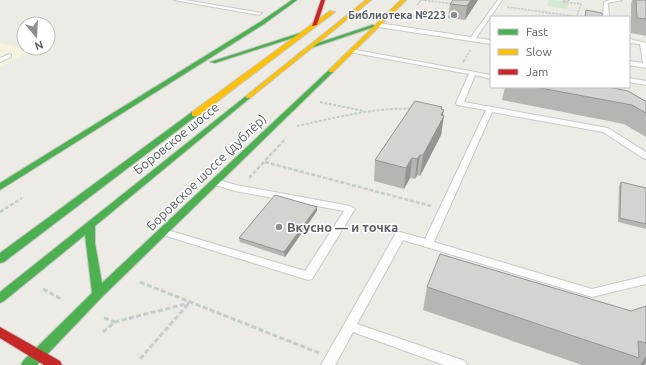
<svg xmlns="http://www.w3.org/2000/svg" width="646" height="365" viewBox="0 0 646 365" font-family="Ubuntu,sans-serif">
<rect width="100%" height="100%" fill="#ecebe5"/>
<!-- commercial -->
<path fill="#f6f3dd" d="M0,43l33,8 -33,15z"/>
<!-- green -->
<path fill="#d1ead0" d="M549,0l20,2 -2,7 -20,-3z"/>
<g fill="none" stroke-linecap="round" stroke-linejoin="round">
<!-- lane casing -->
<g stroke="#c8c9c7" stroke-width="2">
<path id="lane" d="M174,0h11l77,13 -3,2z
M498,0h4l-26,38 15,2v4l-113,-17 -3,-2 3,-2 93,14z
M610,0h12l-14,3 1,14h-6l1,-15z
M629,39l17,4v25l-17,-3v-4l14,2 -3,-19 -11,-1z
M351,49l140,26v4l-16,-4 -11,27 144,26 38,24v7l-3,-1 -40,-26 -111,-20 -58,130 158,47 54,-13v8l-54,13 -189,-57 -46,84 108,37 2,4h-23l-91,-33 -18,33h-14l75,-132 4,-1 25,7 61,-129 -29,-5 -1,-2 13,-29 -120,-22 -1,-1z
M9,54l2,1v2l-11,5v-4z
M629,78l17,3v4l-17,-3z
M215,179l21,6 114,21 5,3 -43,70 -4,1 -148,-46 -1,-2 1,-2 4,-1 141,42 39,-60 -109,-20 -23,-7 -1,-2 1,-2z"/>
</g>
<!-- fast casing -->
<g stroke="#c7c7c6" stroke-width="2">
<path id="fast" d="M292,0h5l-33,24 -264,166v-7l260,-161z
M372,25l5,1 -63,21 -5,-1z
M300,33l5,1 -90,29 -5,-1z
M331,69l3,2 -1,1 -231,225 -65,68h-16l2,-4 69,-68 -7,-58 -81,66 -4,2v-11l246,-196h4v2l-155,128v17l7,40 227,-213z
M192,112h3l4,2 -195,148 -4,1v-10z"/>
</g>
<!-- slow casing -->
<g stroke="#c7c7c6" stroke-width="2">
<path id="slow" d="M366,0h5l-121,98h-4v-2z
M401,0h5l-73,72h-4v-2z
M330,11l5,1 -137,104h-6v-4z"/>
</g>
<!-- jam casing -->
<g stroke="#c7c7c6" stroke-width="2">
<path id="jam" d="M321,0h4l-8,25 -5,1z
M0,327l60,34 2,4h-18l-44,-27z"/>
</g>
<!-- path-far3 -->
<path stroke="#c7cdca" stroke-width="1.5" stroke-dasharray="2.5 1" stroke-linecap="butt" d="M421,0l32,4
M564,0l-1,2 7,-2
M563,2l18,2 -4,12
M417,5l4,-5
M507,7l72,10
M464,61l7,-12"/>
<!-- path-far2 -->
<path stroke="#c7cdca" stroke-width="2" stroke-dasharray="3 1.5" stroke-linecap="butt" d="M463,62l1,-2
M320,102l44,9
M297,126c38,-8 77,-19 116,-17"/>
<!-- path-far1 -->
<path stroke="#c7cdca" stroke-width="2.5" stroke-dasharray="4 2" stroke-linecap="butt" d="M265,162l166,44
M249,178l37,-40
M0,212l22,-14"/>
<!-- path -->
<path stroke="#c7cdca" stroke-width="3" stroke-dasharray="5 2.5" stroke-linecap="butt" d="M140,282l179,71
M43,289l20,11
M104,318l11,4
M103,332l12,-10 74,-19
M140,359l49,-56"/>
<!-- lane -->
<use href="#lane" fill="#fcfcfb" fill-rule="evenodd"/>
<!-- fast -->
<use href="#fast" fill="#4caf50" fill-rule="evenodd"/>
<!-- slow -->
<use href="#slow" fill="#ffc107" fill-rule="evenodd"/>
<!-- jam -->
<use href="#jam" fill="#c62828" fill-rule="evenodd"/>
</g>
<!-- wall -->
<path fill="#b5b5b2" d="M453,0h25l-13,20 -17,-2 2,-14z
M632,0h14v36l-15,-3v-29z
M505,87h103l38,14v36l-22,-13 -122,-24z
M442,107v2l1,7 -2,19 -21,41 -3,-1 -2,4 -5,-1 -6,11 -30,-8 1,-21z
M621,182l25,6v41l-28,-7 1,-36z
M317,211l-32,46 -45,-15 -1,-4z
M427,287l204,24 15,-5v58l-2,1h-62l-159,-55z"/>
<!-- shaded-wall -->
<path fill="#949491" d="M471,0h7l-13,20 2,-14z
M442,107l-1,8 3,-5 -2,9 2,-3 -3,19 -21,41 3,-21z
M420,155l-3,20 -2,4 2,-20z
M412,158l-2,20 -6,11 2,-21z
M317,207v4l-32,46 -1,-5z
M646,356v8l-2,1h-4z"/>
<!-- building -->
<path fill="#d3d3cf" stroke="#949491" d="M453,0h18l-4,6 -17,-2z
M636,0h10v19l-9,-1z
M586,10l16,3v4h-17z
M535,87h73l20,4 17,10h1v12l-14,-8z
M415,101l27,6 -1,2 3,1 -3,5 3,1 -21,39h-3l-3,4 -5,-1 -6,10 -31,-8z
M621,182l25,6v36l-26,-6z
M275,195l42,12 -33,45 -45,-14z
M440,254l191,57 15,-5v37l-8,-2 1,17 -212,-71z"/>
<!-- markers -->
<g fill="#8d8f91" stroke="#fff" stroke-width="1.5">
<circle cx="454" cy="15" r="4"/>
<circle cx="279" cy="227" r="4"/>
</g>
<g text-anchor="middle" stroke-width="3" stroke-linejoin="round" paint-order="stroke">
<!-- far-poi labels -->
<g font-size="11" font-weight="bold" fill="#5a5e64" stroke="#fff" text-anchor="end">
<text x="446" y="19">Библиотека №223</text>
</g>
<!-- street labels -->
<g font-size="13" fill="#5a5e64" stroke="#fff">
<text transform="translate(176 138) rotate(-39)" y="5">Боровское шоссе</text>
<text transform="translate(206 172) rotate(-44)" y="5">Боровское шоссе (дублёр)</text>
</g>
<!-- poi labels -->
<g font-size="13" font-weight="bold" fill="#5a5e64" stroke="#fff" text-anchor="start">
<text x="287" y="232">Вкусно — и точка</text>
</g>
</g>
<!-- legend -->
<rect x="490" y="16" width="140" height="72" fill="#ffffff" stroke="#bdbfc1"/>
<rect x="498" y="29" width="20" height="6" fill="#4caf50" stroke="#bdbfc1"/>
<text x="526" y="36" font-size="12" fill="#5a5e64">Fast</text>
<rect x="498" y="49" width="20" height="6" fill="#ffc107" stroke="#bdbfc1"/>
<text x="526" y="56" font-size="12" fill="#5a5e64">Slow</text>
<rect x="498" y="69" width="20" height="6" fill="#c62828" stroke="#bdbfc1"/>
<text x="526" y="76" font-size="12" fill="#5a5e64">Jam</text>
<!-- north arrow -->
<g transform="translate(36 36) rotate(162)"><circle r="19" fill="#ffffff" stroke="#bdbfc1"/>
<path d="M0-3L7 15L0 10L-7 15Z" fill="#8d8f91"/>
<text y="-6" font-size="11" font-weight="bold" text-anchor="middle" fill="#5a5e64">N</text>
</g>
</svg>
